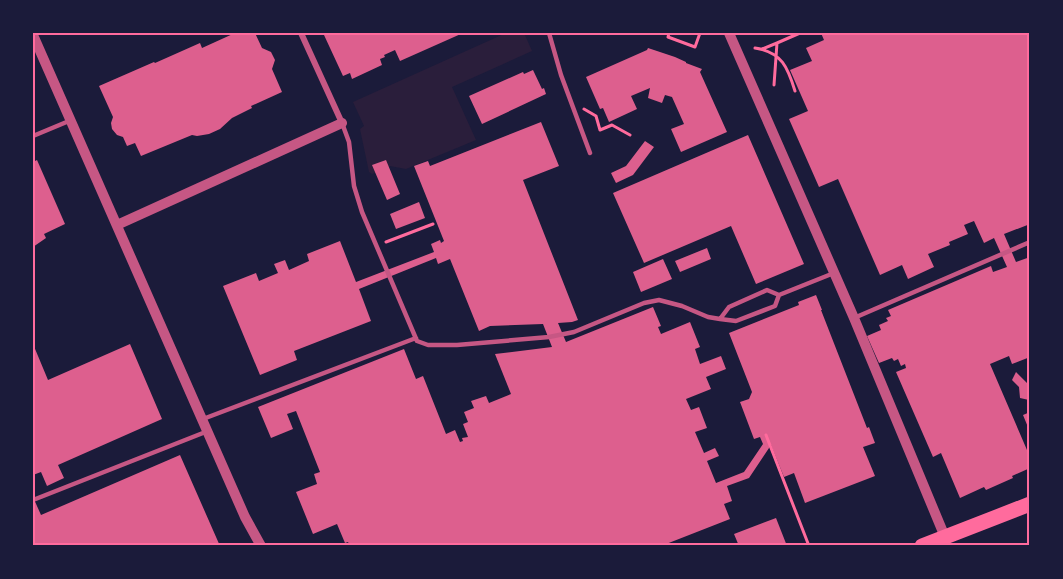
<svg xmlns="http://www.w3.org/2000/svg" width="1063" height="579" viewBox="0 0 1063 579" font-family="'DM Sans',sans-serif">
<rect width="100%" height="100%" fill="#1b1b3a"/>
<!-- green -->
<path fill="#2a1e3b" d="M506,33h18l8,18 -80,36 24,53 -70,29 -16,-3 -18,8 -3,-2 -9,-43 4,-3 -11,-24z"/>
<!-- building -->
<path fill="#dd5f8e" d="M235,33h20l7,15 9,4 4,8 -3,9 10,23 -31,14 1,2 -20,10 -12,11 -11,5 -12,2 -5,-1 -51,21 -6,-13 -8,3 -4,-9 -6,-2 -5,-6 -1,-6 2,-6 -14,-31 55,-24 1,1 45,-20 2,5z
M324,33h139l-63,28 -5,-11 -11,5 1,2 -5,2 2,6 -30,14 -2,-6 -7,3 -19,-41z
M821,33h209v191l-26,10 12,28 14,-5v100l-18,7 -3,-8 -19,8 40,93v11l-18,8 1,2 -27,12 -2,-3 -24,11 -19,-45 -8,4 -37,-85 10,-4 -1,-4 -4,2 -3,-7 -4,2 -2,-3 -13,5 -12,-27 14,-6 -2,-5 9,-4 -2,-3 5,-2 -3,-6 103,-44 2,6 14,-5 -13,-29 -10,5 -10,-22 -10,4 4,9 -19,8 1,3 -22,9 6,13 -26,12 -6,-14 -22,10 -42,-96 -19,8 -30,-68 19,-8 -18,-41 22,-9 -6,-13 18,-8z
M648,48l27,9 11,5v1l16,6 -2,3 27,60 -46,20 -10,-23 13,-5 -12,-27 -7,-2 -3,8 -14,-5 2,-10 -19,8 6,13 -28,13 -6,-14 -3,1 -14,-32 61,-27z
M533,70l9,19 2,-1 2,6 -64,30 -13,-28 54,-24 1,2z
M541,122l18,44 -36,14 55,140 -6,2 -14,1 8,19 87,-35 8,19 -3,1 3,7 29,-12 10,25 -5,2 5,15 21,-8 5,13 -20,8 5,12 -25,10 5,11 8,-3 8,21 -12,4 9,21 11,-5 4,8 -12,5 9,22 28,-11 19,-28 -3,-7 -6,2 -14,-37 9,-3 3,-7 -23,-59 70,-28 -1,-3 18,-7 6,15h-1l46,118 2,-1 6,16 -12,4 12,29 -70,27 -11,-30 -10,4 -13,-32 -22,33 -22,8 5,15 -8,3 6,15 -69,27h-311l-2,-4 -3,1 -8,-19 -24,10 -17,-42 21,-8 -3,-10 6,-2 -24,-61 -9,3 6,15 -22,9 -13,-31 146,-58 12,30 7,-3 23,58 9,-4 5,12 3,-1 -1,-3 6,-1 -5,-13 5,-2 -4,-10 10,-4 -3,-7 15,-5 3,7 22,-9 -16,-40 57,-7 -9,-23 -53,2 -11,5 -29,-72 -12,5 -2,-6 -77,31 12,32 -77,30 3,9 -37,15 -37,-89 33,-13 3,8 19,-8 -4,-9 11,-4 4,10 20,-9 -2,-7 33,-13 16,41 78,-30 -3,-8 9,-4 1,3 3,-2 -30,-75 14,-5 2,5z
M748,135l56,129 -48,20 -25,-58 -87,37 -31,-70z
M645,141l9,6 -21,28 -17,8 -5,-10 15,-7z
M37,160l28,64 -21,10 2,4 -13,9v-85z
M386,160l14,34 -13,6 -15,-35z
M419,202l6,16 -29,11 -6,-15z
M707,248l4,11 -31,13 -5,-11z
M663,259l9,20 -31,13 -8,-20z
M33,344l15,36 82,-36 32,75 -104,46 6,13 -17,8 -6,-14 -8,3z
M1016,372l11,11 2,6v11l-9,-2 -1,-11 -7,-7z
M1030,412v20l-7,-17z
M180,455l40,91h-187v-49l8,18z
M776,518l11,28h-48l-5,-12z"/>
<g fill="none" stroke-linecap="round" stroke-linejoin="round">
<!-- path -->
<path stroke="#ff6b9d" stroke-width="3" d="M669,33l-1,4 27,10 5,-14
M777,43l23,-10
M755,48c27,4 33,20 40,43
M762,49l15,-6 -3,42
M584,109l12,7 4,14 12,-5 18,10
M386,242l47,-18
M766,435l43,111"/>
<!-- service -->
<path stroke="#c65784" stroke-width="4.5" d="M549,33l12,42 29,78
M342,123l7,19 5,44 8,26 55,129 11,4h29l92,-8 25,-5 70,-29 15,-3 23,6 26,11 12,2
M33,136l36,-15
M779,295l-4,11 -39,15 -16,-2 9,-12 38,-17 12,5 55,-22
M854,318l176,-76
M203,419l213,-81
M33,500l175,-69"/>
<!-- minor -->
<path stroke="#c65784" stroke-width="6" d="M301,33l41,90"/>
<!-- tertiary -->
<path stroke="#c65784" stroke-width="10" d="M729,33l125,285 91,219
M33,35l212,482 16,29
M117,225l225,-102"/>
<!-- primary -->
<path stroke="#ff6b9d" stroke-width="15" d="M922,546l108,-42"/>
</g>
<!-- border -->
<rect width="1063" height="579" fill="none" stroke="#1b1b3a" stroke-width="69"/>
<rect x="34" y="34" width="994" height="510" fill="none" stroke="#ff6b9d" stroke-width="2"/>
</svg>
